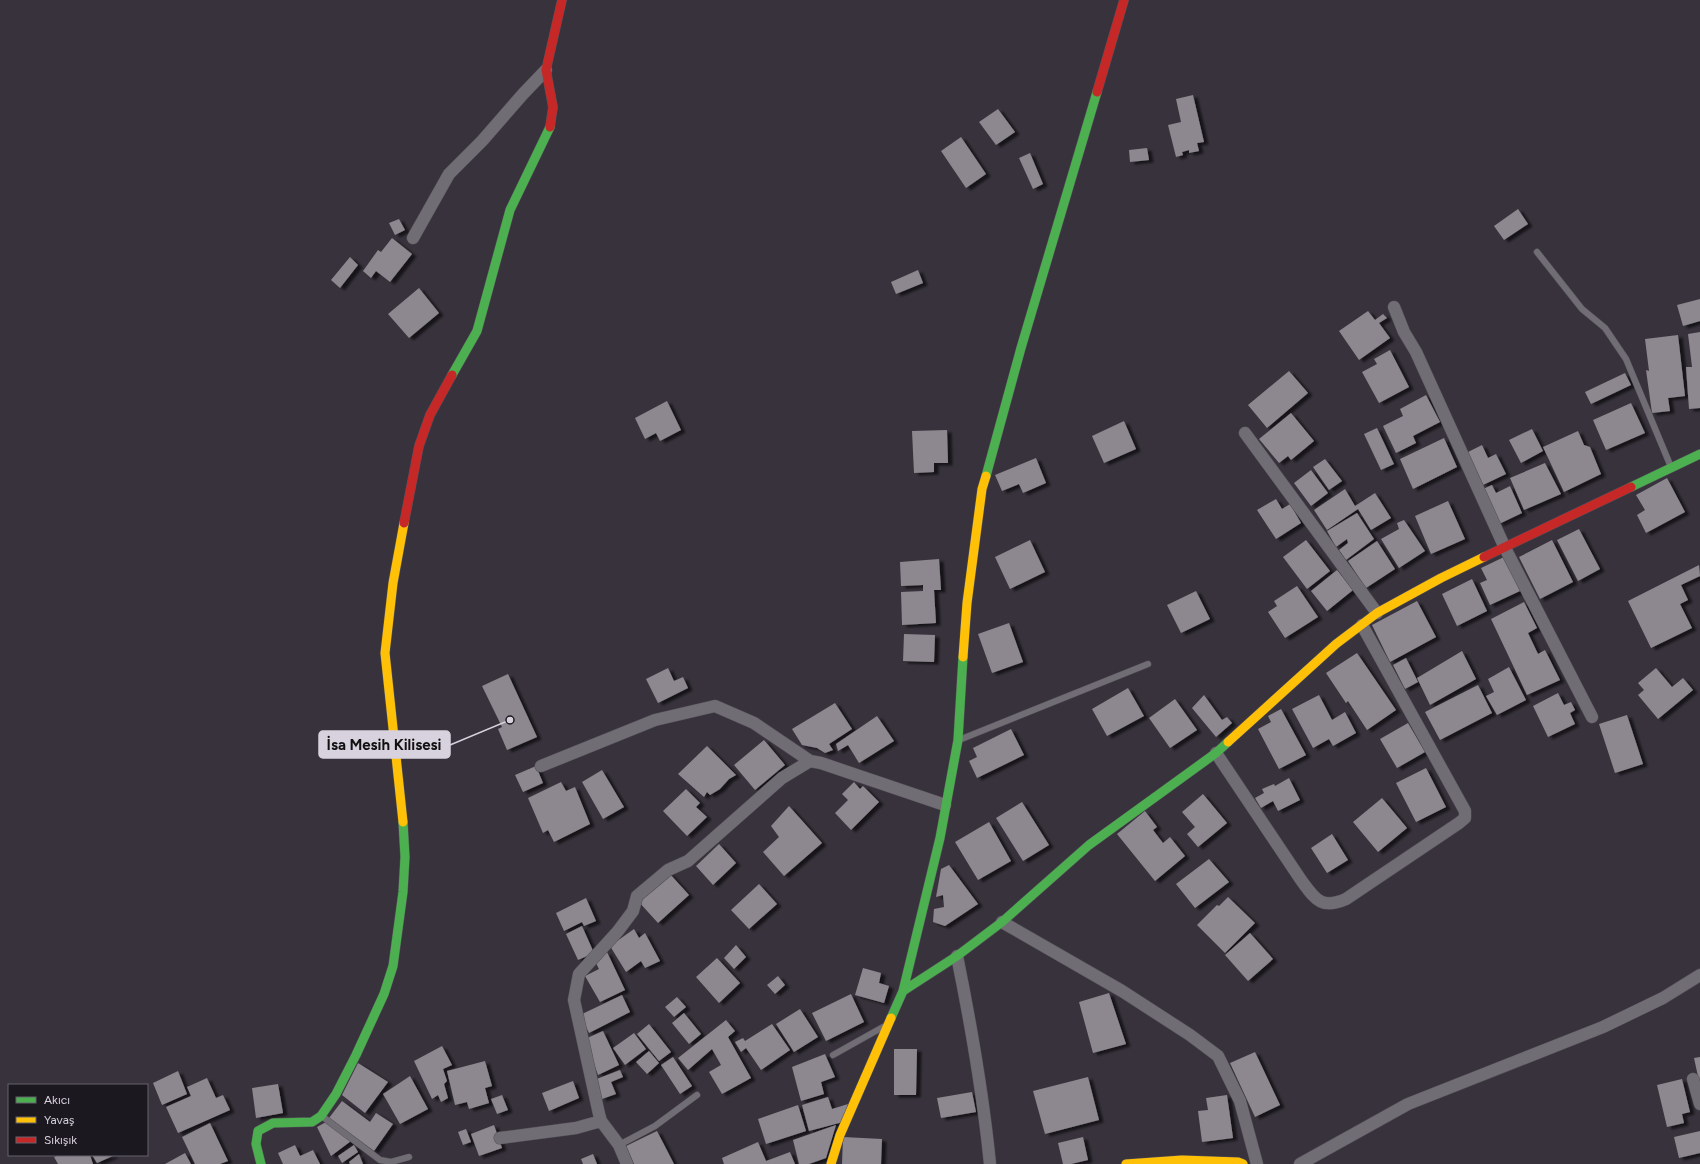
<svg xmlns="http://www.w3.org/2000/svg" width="1700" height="1164" viewBox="0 0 1700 1164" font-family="Figtree,sans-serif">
<defs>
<filter id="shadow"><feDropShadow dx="4.5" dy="2.5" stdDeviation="1" flood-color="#0009"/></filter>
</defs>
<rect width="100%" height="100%" fill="#37323c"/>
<!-- building -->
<path fill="#8d878f" filter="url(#shadow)" d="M1193,95l11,47 -7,1 2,8 -10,2v-3l-7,2 1,3 -7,2 -8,-32 13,-3 -5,-23z
M998,109l17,23 -19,13 -17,-23z
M961,137l25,37 -20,14 -25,-37z
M1147,148l2,12 -19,2 -1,-12z
M1030,153l13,31 -10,5 -14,-31z
M1518,209l10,15 -24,16 -10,-14z
M399,219l6,11 -10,5 -6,-12z
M392,238l20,16 -22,28 -14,-11 -5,7 -8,-7 15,-21 3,2z
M350,257l8,8 -18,23 -9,-8z
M918,270l5,13 -27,11 -5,-12z
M419,288l20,25 -30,25 -21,-24z
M1700,299v22l-17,5 -6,-21z
M1368,311l7,9 8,-6 4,4 -8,5 11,15 -31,22 -20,-29z
M1700,332v76l-11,1 -3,-42h6l-4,-33z
M1678,335l7,61 -17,2 2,13 -18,2 -6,-43 3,1 -4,-32z
M1390,350l19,37 -30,16 -17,-31 15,-8 -3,-5z
M1289,371l19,22 -41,35 -19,-23z
M1625,373l6,12 -40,19 -6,-12z
M1426,395l14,27 -27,14 3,7 -20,10 -13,-27 20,-10 -3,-7z
M667,401l14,29 -21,11 -4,-8 -11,6 -10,-21z
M1631,403l14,30 -39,17 -13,-30z
M1291,413l23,28 -23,19 -3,-4 -9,7 -20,-24z
M1124,421l12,28 -32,14 -12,-27z
M1377,428l17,36 -13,6 -17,-36z
M1532,429l11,22 -22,12 -12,-23z
M947,430l1,33h-14v9l-20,1 -2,-42z
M1578,431l6,14 6,2 11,27 -37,18 -21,-45z
M1444,438l13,29 -44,22 -13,-30z
M1482,445l6,13 8,-4 10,20 -23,11 -15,-33z
M1036,458l10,25 -23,10 -4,-9 -17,7 -7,-16z
M1325,459l17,22 -13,9 -16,-23z
M1545,463l16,31 -37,16 -14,-32z
M1311,470l17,23 -17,13 -17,-23z
M1667,478l18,34 -39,21 -9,-18 8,-5 -9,-15z
M1492,485l4,8 14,-7 12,27 -23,11 -16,-35z
M1345,489l10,17 20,-13 16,25 -20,12 -13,-21 -31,21 -13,-20z
M1276,499l6,10 8,-5 11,19 -25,16 -19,-29z
M1448,501l17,38 -34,15 -16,-38z
M1357,513l17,26 -28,21 -7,-10 9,-7 -1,-4 -11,8 -9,-16z
M1404,520l21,31 -26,17 -18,-29 18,-10 -2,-6z
M1579,529l21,40 -22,12 -21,-41z
M1030,540l15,32 -35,17 -15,-32z
M1306,540l24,31 -23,18 -24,-32z
M1552,540l21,42 -33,17 -21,-42z
M1377,541l18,28 -29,19 -18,-27z
M1504,557l16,34 -30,14 -10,-22 7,-3 -6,-12z
M939,559l2,31h-7l2,33 -34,2 -1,-33 22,-1v-6l-22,1 -1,-24z
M1699,565l1,11 -19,9 7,15 -8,4 12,24 -41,20 -23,-47z
M1337,570l16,20 -26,21 -16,-20z
M1472,579l15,32 -30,15 -15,-32z
M1297,586l21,31 -33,21 -17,-26 9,-6 -3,-5z
M1196,591l14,28 -29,14 -14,-28z
M1417,601l19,36 -46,25 -18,-37z
M1524,602l13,26 -9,5 10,21 7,-4 15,30 -33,15 -36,-76z
M1009,623l14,39 -31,11 -14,-39z
M904,634l31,1 -1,27 -31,-1z
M1462,651l14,28 -46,26 -13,-27z
M1357,653l39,57 -29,20 -19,-29 -2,2 -20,-30z
M1406,658l12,24 -13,7 -12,-24z
M1509,667l17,33 -29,15 -11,-19 8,-4 -6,-13z
M668,668l6,13 9,-4 5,11 -30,15 -12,-24z
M1656,668l16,19 11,-9 10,12 -35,29 -20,-24 6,-5 -6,-7z
M508,674l29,63 -30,13 -9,-21 4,-2 -20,-41z
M1478,685l14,28 -52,27 -15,-28z
M1128,688l16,28 -37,20 -15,-27z
M1558,693l6,12 7,-3 4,8 -5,3 5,11 -27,13 -15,-31z
M1204,695l18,25 5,-3 5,6 -16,14 -24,-29z
M1319,695l13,25 13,-8 11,21 -23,13 -4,-7 -16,9 -21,-39z
M1175,699l22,31 -27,18 -21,-30z
M835,703l17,26 -23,15 4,6 -8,3 -8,-5 -15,-3 -10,-16z
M1281,709l25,46 -27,14 -21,-40 13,-7 -3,-6z
M1627,715l16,49 -28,9 -16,-49z
M877,716l17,25 -35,22 -11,-18 -10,6 -2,-7z
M1408,723l17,29 -28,16 -17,-29z
M1011,729l13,26 -47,23 -8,-17 8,-4 -4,-9z
M764,740l21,25 -30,25 -21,-25z
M707,746l29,29 -7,4 -9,10 -10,6 -3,-3 -3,5 -26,-23z
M536,766l7,17 -20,9 -8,-17z
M1426,768l20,39 -30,15 -20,-39z
M602,770l22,37 -21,12 -21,-37z
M1289,778l11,22 -22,11 -5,-10 -12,7 -6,-10 9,-5 -2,-4 12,-5 1,2z
M561,782l5,9 9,-4 15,37 -36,18 -6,-12 -5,3 -15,-35z
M854,782l6,7 3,-3 16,16 -28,28 -16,-17 13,-13 -6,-6z
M686,789l14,14 -4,4 11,10 -20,19 -24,-25z
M1203,794l24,29 -29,24 -11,-13 8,-7 -13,-15z
M1382,798l25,30 -29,24 -25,-30z
M1022,802l27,43 -26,16 -27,-43z
M789,806l33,37 -38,33 -21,-24 16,-15 -8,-11z
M1145,811l12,16 -4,3 10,13 7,-6 15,19 -30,25 -38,-47z
M989,822l22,39 -33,19 -23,-38z
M1332,834l16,26 -21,13 -16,-25z
M719,844l17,19 -23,22 -17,-19z
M1209,859l20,23 -34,26 -19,-24z
M949,865l29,39 -33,22 -12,-4 1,-13 10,-2 -1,-12 -7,2 5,-28z
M669,873l20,22 -31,28 -20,-22z
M759,884l18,20 -28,25 -18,-19z
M1228,897l27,26 -30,30 -28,-28 20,-20 2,1z
M586,898l10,23 -12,5 -2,-4 -18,9 -8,-18z
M582,926l12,27 -16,7 -12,-26z
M634,929l5,9 6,-5 15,28 -15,7 -4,-7 -15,11 -16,-26z
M1250,933l23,26 -25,22 -23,-26z
M736,945l10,12 -12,12 -10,-11z
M607,952l18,38 -25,12 -15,-26 14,-7 -5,-10z
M717,958l23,25 -21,20 -23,-26z
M863,968l18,5 -2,10 10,3 -5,17 -29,-8z
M778,976l7,9 -10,9 -8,-9z
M1109,993l17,51 -33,9 -14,-51z
M851,994l13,28 -38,19 -14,-28z
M622,995l8,17 -41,21 -9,-18z
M677,997l9,10 -12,10 -9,-10z
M800,1009l18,28 -24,15 -18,-28z
M684,1013l17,21 -12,10 -17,-21z
M726,1020l9,11 -7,6 23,41 -29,16 -13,-22 12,-7 -9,-16 -24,21 -10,-12z
M649,1024l22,28 -12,9 -22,-27z
M772,1024l18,26 -29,20 -15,-22 -5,4 -6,-10 8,-4 2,3z
M603,1031l16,34 -21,10 -13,-36z
M634,1033l12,16 -21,16 -12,-17z
M442,1046l10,19 -9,4 4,12 -3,3 4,14 -7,4 -3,-7 -6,4 -18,-38z
M894,1049h23l-1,46h-22z
M649,1051l10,12 -12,11 -11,-12z
M1255,1052l25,53 -25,12 -25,-54z
M825,1054l10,23 -14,5 3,12 -23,7 -9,-34z
M673,1057l19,29 -12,8 -19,-29z
M1700,1057v24h-1l-5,-23z
M485,1061l7,25 -7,2 4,15 -20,6 -2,-7 -12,3 -8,-34z
M358,1063l30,19 -23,31 -23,-18z
M620,1070l3,7 -12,5 5,12 -14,5 -8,-19z
M178,1071l9,23 -25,11 -9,-22z
M410,1076l18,33 -28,15 -17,-30z
M1088,1077l11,43 -54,14 -12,-43z
M207,1078l9,20 7,-3 7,15 -52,23 -12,-26 25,-11 -4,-9z
M1682,1079l8,33 -8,2 2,9 -17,4 -10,-42z
M573,1081l6,17 -30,13 -7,-18z
M278,1084l5,29 -27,5 -4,-30z
M972,1092l4,20 -35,6 -4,-20z
M502,1095l6,15 -11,4 -6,-15z
M1227,1095l6,43 -31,4 -4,-31 10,-1 -2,-12z
M828,1097l4,12 16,-5 -5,18 -34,9 -7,-26z
M342,1101l28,21 6,-9 17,11 -19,27 -45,-33z
M798,1105l8,26 -40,13 -8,-25z
M326,1122l25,19 -20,15 -14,-29z
M210,1123l18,38 -8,3h-25l-13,-27z
M494,1125l8,23 -23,8 -8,-22z
M836,1125l-10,33 -17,6h-10l-6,-24z
M466,1129l5,13 -8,3 -5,-13z
M657,1131l17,33h-40l-8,-18z
M1700,1131v22l-21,5 -5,-21z
M843,1137l39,2 -1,25h-39z
M1083,1137l5,23 -17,4h-8l-5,-21z
M758,1142l8,19 24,-9 5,12h-71l-2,-6z
M295,1145l5,11 13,-6 7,14h-37l-5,-11z
M354,1145l4,7 -16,11 -4,-7z
M185,1153l6,11h-26z
M359,1154l4,10h-13l-1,-2z
M593,1154l4,10h-14l-2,-5z
M59,1155h31l3,9h-35l-4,-7z
M92,1155h23l-18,8z"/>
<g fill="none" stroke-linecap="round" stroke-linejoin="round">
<!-- lane casing -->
<g stroke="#534f57" stroke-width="7">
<path id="lane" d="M1537,252l45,57 23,19 21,31 45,108
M959,740l189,-76
M833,1055l50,-28
M323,1117l57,43 11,2 18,-5
M619,1145l36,-19 42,-31"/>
</g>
<!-- street casing -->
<g stroke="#534f57" stroke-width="13">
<path id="street" d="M413,238l36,-64 33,-33 41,-47 23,-24
M1394,307l10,25 12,20 89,196 87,169
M1245,433l132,180
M1216,753l85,127c14,19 20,30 45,19l113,-76 6,-5v-7l-103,-186
M541,766l114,-46 60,-14 39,17 56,38
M1002,922l120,69 68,44 28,21 22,45 17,63
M957,956c14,69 26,138 33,208
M1693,1079l7,25
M500,1138l76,-10 25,-7
M627,1164l-8,-19 -18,-24 -2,-7 -25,-114 5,-26 39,-43 15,-20 4,-15 31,-26 20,-9 94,-83 28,-17 11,2 124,42
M1300,1164l108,-60 195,-77 60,-29 37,-23"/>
</g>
<!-- fast casing -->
<g stroke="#534f57" stroke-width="10">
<path id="fast" d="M452,375l25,-44 33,-121 40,-83
M986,476l35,-128 76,-256
M1631,487l69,-33
M903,991l54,-35 45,-34 87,-77 127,-92 12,-11
M891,1018l12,-27 37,-153 18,-98 5,-83
M261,1164l-5,-20 2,-13 15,-8 39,-1 9,-6 15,-22 20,-39 28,-61 9,-28 10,-74 2,-35 -2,-35"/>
</g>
<!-- slow casing -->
<g stroke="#534f57" stroke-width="10">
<path id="slow" d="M963,657l4,-54 15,-114 4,-13
M1228,742l108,-98 41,-31 64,-35 43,-21
M403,822l-18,-169 8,-70 11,-60
M831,1164l9,-29 51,-117
M1126,1164l56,-4 56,2 5,2"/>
</g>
<!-- jam casing -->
<g stroke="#534f57" stroke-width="10">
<path id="jam" d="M1097,92l27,-92
M550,127l3,-20 -7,-37 16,-70
M404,523l15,-77 11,-31 22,-40
M1484,557l147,-70"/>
</g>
<!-- lane -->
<use href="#lane" stroke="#716d75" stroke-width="6"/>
<!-- street -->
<use href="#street" stroke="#716d75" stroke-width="12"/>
<!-- fast -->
<use href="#fast" stroke="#4caf50" stroke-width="9"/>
<!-- slow -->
<use href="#slow" stroke="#ffc107" stroke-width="9"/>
<!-- jam -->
<use href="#jam" stroke="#c62828" stroke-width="9"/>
</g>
<!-- callouts -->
<path fill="none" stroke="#d8d2de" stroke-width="1.5" d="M510 720L450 745"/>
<circle fill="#d8d2de" stroke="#1c1820" stroke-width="1.5" cx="510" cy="720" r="4"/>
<rect fill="#d8d2de" stroke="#d8d2de" stroke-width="1.5" x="319" y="731" width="131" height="27" rx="4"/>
<g font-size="15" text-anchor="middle" font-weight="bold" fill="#111">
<text x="384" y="750">İsa Mesih Kilisesi</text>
</g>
<!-- legend -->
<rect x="8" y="1084" width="140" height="72" fill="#1c1820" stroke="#67626c"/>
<rect x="16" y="1097" width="20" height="6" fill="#4caf50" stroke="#67626c"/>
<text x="44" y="1104" font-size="12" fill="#d8d2de">Akıcı</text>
<rect x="16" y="1117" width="20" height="6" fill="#ffc107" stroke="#67626c"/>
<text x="44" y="1124" font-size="12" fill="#d8d2de">Yavaş</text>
<rect x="16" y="1137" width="20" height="6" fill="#c62828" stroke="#67626c"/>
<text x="44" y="1144" font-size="12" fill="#d8d2de">Sıkışık</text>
</svg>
